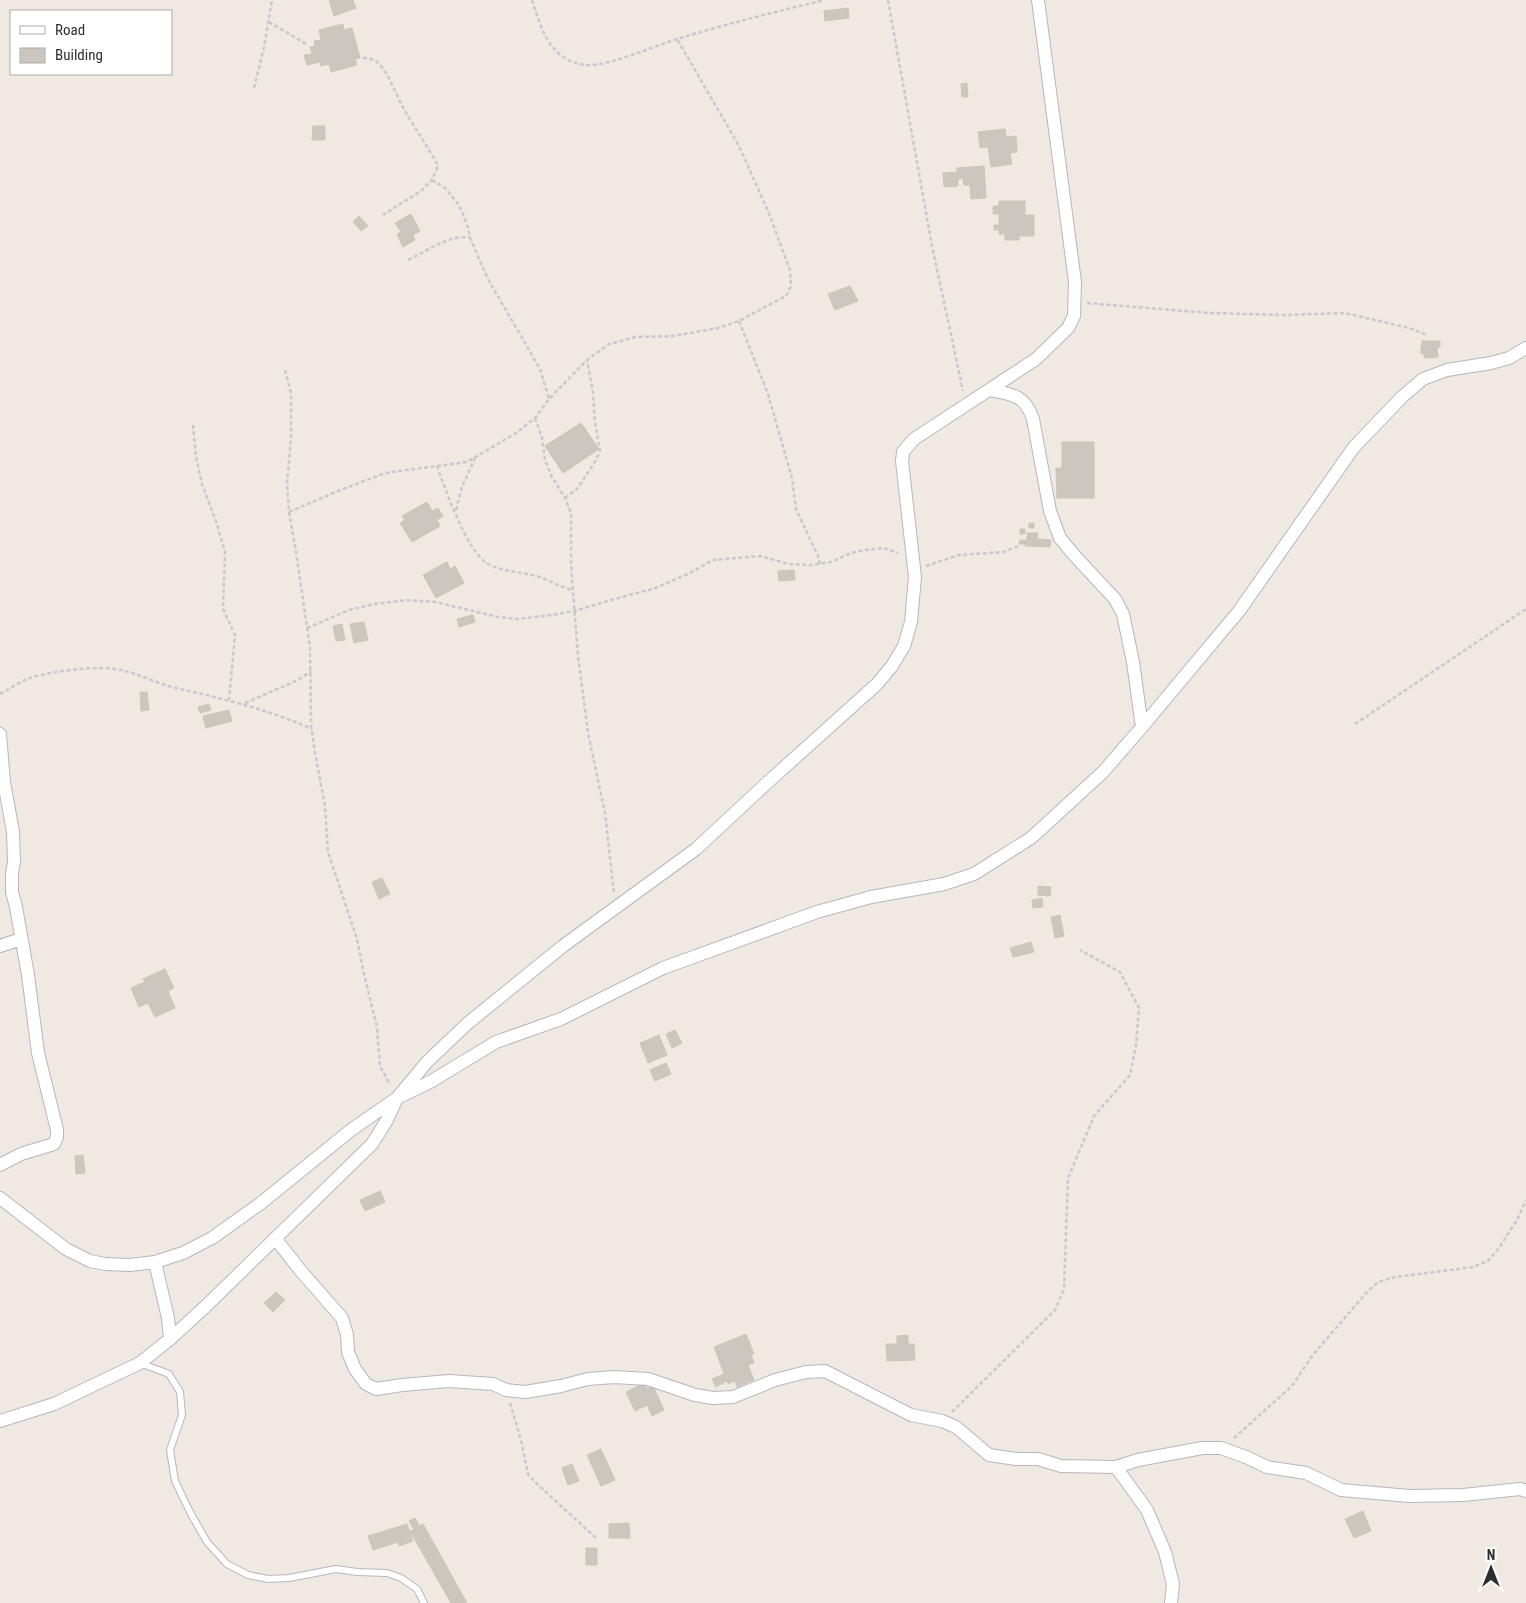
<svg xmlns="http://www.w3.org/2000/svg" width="1526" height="1603" viewBox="0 0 1526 1603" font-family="'Roboto Condensed',sans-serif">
<rect width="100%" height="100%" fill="#efe9e1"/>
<!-- building -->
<path fill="#cbc7bf" stroke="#cbc5ba" d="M329,0h24l3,8 -22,8z
M848,8l1,10 -24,3 -1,-10z
M343,24l1,6 8,-2 8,30 -5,1 2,6 -26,7 -2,-8 -8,2 -1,-4 -13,3 -3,-10 8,-1 -2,-7 5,-1 -1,-5 7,-1 -2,-10z
M967,83l1,14h-6l-1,-13z
M313,126h12v14h-13z
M1005,129l1,8 10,-1 1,16 -7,1 2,11 -21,3 -3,-20 -8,1 -2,-16z
M984,166l2,32 -15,1 -1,-14h-6l-1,-7 -5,1v7l-14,1 -1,-14 14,-1v-4z
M999,201h26v14h9v21h-15v4h-14v-6h-6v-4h-5v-5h5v-11h-6v-8h6z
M411,214l9,17 -7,4 2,5 -12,7 -6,-13 4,-2 -6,-9z
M359,216l9,10 -7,5 -8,-9z
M850,286l8,15 -23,9 -7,-16z
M1422,341h18v6h-3l1,10 -14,1v-5l-3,1v-8h1z
M581,423l18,26 -36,24 -18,-27z
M1062,442h32v56h-37l-1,-30h6z
M427,502l5,9 6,-3 5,8 -6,4 3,6 -28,16 -12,-19 5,-3 -3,-4z
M1029,523h5v5h-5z
M1020,529h5v5h-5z
M1027,533h11l-1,6 14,1 -1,7 -25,-1v-2h-6l1,-4h7z
M447,562l3,7 5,-3 9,17 -28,15 -13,-23z
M794,570l1,10 -16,1 -1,-10z
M473,615l2,7 -16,5 -2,-8z
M364,622l4,18 -14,3 -4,-19z
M342,624l3,16 -9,1 -3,-15z
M140,692h7l2,18 -8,1z
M209,704l2,6 -11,3 -2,-6z
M229,710l3,11 -26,7 -3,-12z
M382,878l8,16 -11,5 -7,-17z
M1038,886l13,1 -1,9 -12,-1z
M1042,898l1,9 -10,1 -1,-8z
M1060,915l4,21 -9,2 -4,-21z
M1031,942l3,10 -21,5 -3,-9z
M165,969l9,19 -6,3 7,17 -20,9 -7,-14 -9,4 -8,-19 14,-6 -2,-3z
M675,1030l7,13 -10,5 -6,-14z
M659,1035l8,20 -19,8 -8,-20z
M666,1063l5,11 -16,7 -5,-11z
M83,1155l2,18 -9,1 -1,-18z
M380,1191l5,11 -20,9 -5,-11z
M276,1292l9,8 -12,12 -9,-9z
M746,1334l8,20 -3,1 3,8 -6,2 6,15 -17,7 -2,-6 -7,3 -14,-37z
M908,1335v9h6l1,16 -28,1 -1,-17h11v-8z
M724,1374l3,7 -11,6 -4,-8z
M644,1383l3,6 6,-3 11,24 -12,6 -5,-11 -12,6 -9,-19z
M601,1449l14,31 -14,6 -14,-31z
M572,1464l7,17 -11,4 -6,-17z
M1363,1511l8,20 -17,7 -9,-19z
M415,1518l4,7 -6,3 -4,-7z
M629,1523l1,15h-21v-14z
M407,1524l6,17 -14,5 -1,-4 -25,8 -5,-14z
M423,1524l44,79h-16l-41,-72z
M586,1548h11v17h-11z"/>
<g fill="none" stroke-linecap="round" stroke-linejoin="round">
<!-- lane casing -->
<g stroke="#b4b7c1" stroke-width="8">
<path id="lane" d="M140,1363l29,11 11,18 2,23 -12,35 5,31 16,33 16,28 20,22 21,11 20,4 21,-1 47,-9 21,3 30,1 14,5 16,11 7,14"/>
</g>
<!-- street casing -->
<g stroke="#b4b7c1" stroke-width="14">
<path id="street" d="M989,390c23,4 36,5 44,29l17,92 10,27 14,17 41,44 8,15 10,48 9,65
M0,734l4,48 9,50 1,30 -2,11v19l4,15 12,68 10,78 19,77v7l-3,7 -33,10 -21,11
M0,946l21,-7
M0,1198l66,51 24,12 15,3 25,1 25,-3 28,-9 29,-15 49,-35 90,-73 46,-32 30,-36 41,-39 95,-77 133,-97 72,-67 109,-98 15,-18 12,-20 7,-24 4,-45 -13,-116 1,-9 11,-13 122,-80 32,-31 6,-12 1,-34 -37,-282
M275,1238l25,32 42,48 5,17 1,17 7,17 11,15 10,5 26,-4 47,-4 44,3 13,6 19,2 36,-6 27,-7 26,-2 34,2 47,16 18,3 20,-1 42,-17 31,-8 19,-1 86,44 31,6 14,6 33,28 27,4h22l23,7 55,1 22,-7 64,-12h19l25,9 21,10 39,6 35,17 68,6 54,-1 57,-6 6,2
M155,1262l13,56 2,21
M0,1421l54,-17 86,-41 30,-24 36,-33 166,-162 15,-24 10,-22 33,-16 66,-40 65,-23 102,-51 154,-56 54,-15 73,-13 30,-10 57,-36 72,-66 39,-45 97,-116 115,-164 49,-51 20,-17 24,-9 44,-7 18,-5 17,-10
M1116,1467l31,43 18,42 8,32 -2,19"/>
</g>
<!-- path -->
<path stroke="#c9c9c9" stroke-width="2.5" stroke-dasharray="4 2.5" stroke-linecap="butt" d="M532,0c8,24 13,47 36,60 12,6 24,6 37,3 24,-6 48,-16 72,-24 49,-15 98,-27 147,-39
M888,0l44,246 31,145
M269,22l39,23
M363,58c7,0 13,2 17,7 11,13 16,30 24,44 11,20 24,37 34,57l-6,14 -11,11 -38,24
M254,88l10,-41 8,-47
M432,180l13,8 14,17 8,19 3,13 9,22 9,20 52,90 9,30
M408,260c21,-10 38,-24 62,-23
M1087,303l122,10 76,2 60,-2 64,15 18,7
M739,321l29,73 24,84 4,31 22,47 2,8
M285,370l6,23v45l-4,46 2,28 7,40 14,95 1,77 4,29 10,53 3,46 29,87 7,35 13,53 3,39 10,19
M535,418l7,20 3,22 7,17 13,21 6,15v52l7,91 10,77 17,80 9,80
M193,425l3,32 6,27 15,40 8,28 -2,57 12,26 -6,65
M437,466c8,23 30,86 51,98 16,8 32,8 49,12 12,4 23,11 35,14
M565,498l12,-9 18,-27 5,-11 -5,-28 -2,-31 -6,-31
M456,510l6,-23 13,-29
M289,512l49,-21 47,-18 82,-11 49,-29 19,-15 14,-19 38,-39 22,-16 27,-7 37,-1 45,-8 21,-7 47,-25 5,-10 -1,-16 -22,-59 -29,-65 -62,-107
M926,566l33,-11 45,-3 14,-6
M307,628l42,-18 25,-6 33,-4 28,2 63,15 20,2 34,-4 22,-4 55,-16 24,-6 37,-16 23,-13 47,-4 29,8 22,1 20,-3 20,-9 14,-3 19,-2 14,5
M0,694c9,-5 18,-11 27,-15 23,-8 74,-15 98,-8 19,5 36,14 55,18 45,10 89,21 132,40
M245,703l53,-23 13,-9
M1355,724l171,-115
M510,1403l11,37 7,34 8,9 60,55
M952,1412l103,-102 9,-21 4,-111 26,-62 36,-41 6,-30 3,-37 -19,-36 -40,-22
M1234,1438l58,-52 20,-30 55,-64 11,-10 17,-5 78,-10 15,-6 11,-13 18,-28 9,-20"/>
<!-- lane -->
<use href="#lane" stroke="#fff" stroke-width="6"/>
<!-- street -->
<use href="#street" stroke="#fff" stroke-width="12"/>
</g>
<!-- legend -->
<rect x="10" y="10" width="162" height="65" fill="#ffffff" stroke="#ababab"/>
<rect x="20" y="26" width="25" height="8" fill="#ffffff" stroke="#ababab"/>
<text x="55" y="35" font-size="15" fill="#2e2e2e">Road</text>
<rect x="20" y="48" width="25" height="15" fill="#cbc7bf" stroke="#ababab"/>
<text x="55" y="60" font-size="15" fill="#2e2e2e">Building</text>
<!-- north arrow -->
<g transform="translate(1491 1568)" stroke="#ffffff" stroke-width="4" paint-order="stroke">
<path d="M0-4L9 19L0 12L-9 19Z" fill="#2e2e2e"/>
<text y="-8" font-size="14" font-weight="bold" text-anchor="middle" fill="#2e2e2e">N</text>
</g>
</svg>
